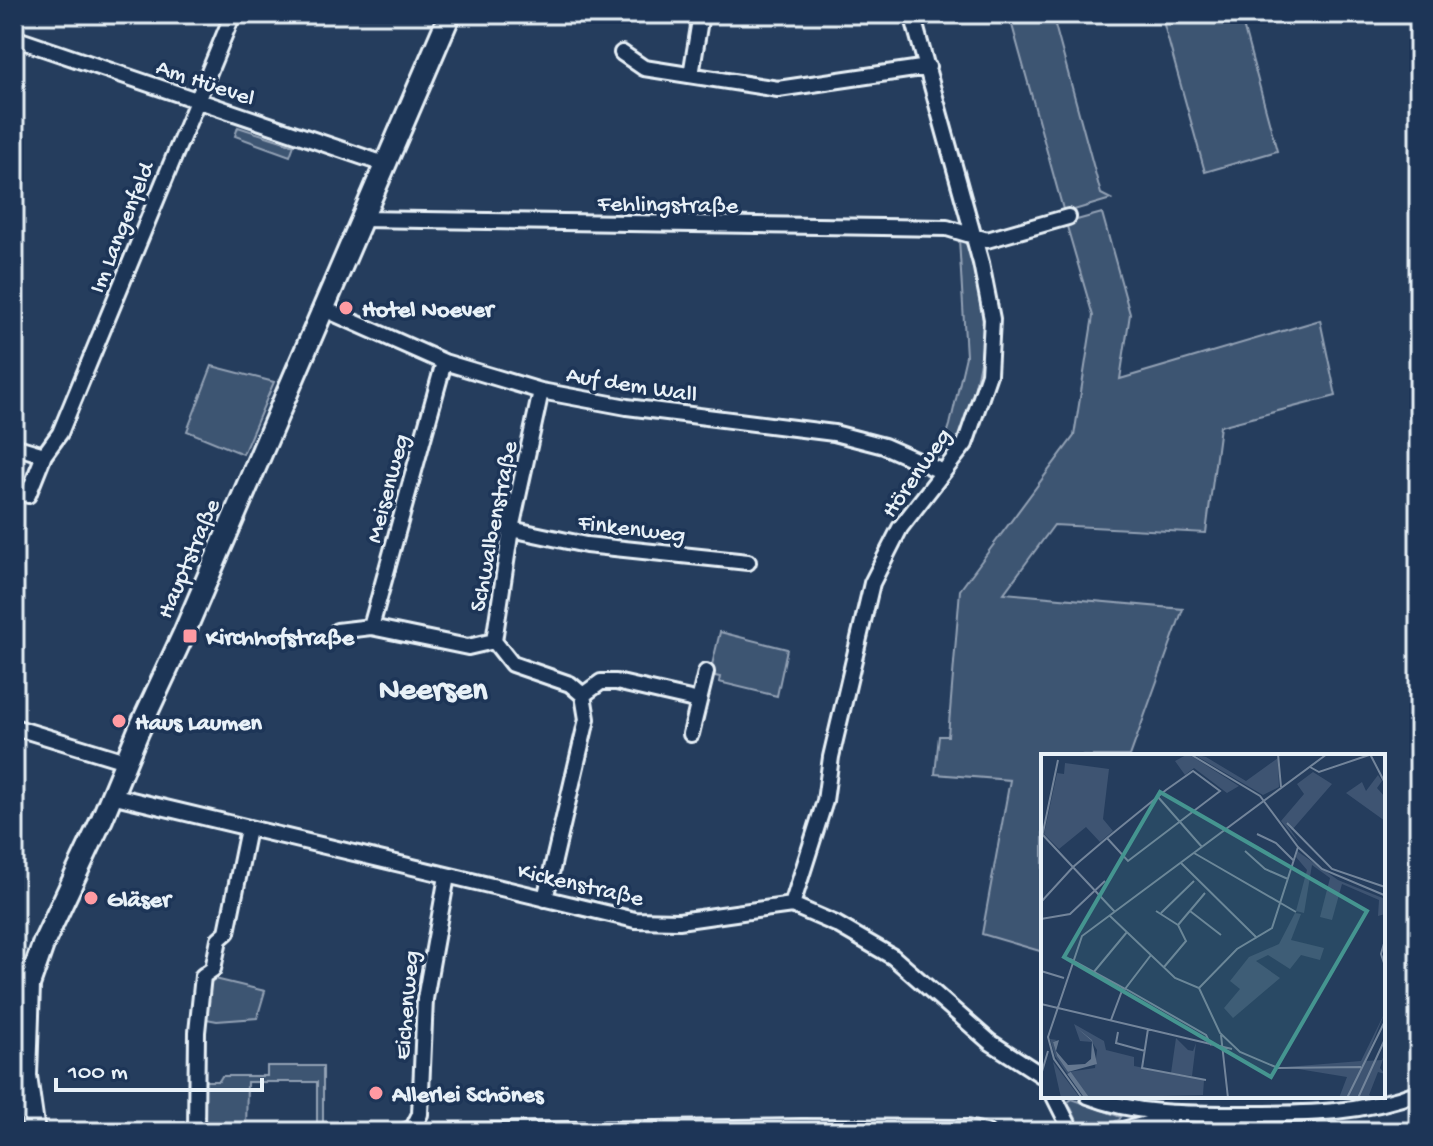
<svg xmlns="http://www.w3.org/2000/svg" width="1433" height="1146" viewBox="0 0 1433 1146" font-family="'Gochi Hand',sans-serif">
<rect width="100%" height="100%" fill="#253d5d"/>
<filter id="ink" filterUnits="userSpaceOnUse"><feTurbulence type="fractalNoise" baseFrequency=".0125" numOctaves="2"/><feDisplacementMap in="SourceGraphic" scale="16" xChannelSelector="R" yChannelSelector="G"/><feConvolveMatrix kernelMatrix="1 2 1 2 8 2 1 2 1" color-interpolation-filters="sRGB"/></filter>
<g filter="url(#ink)">
<!-- green -->
<path fill="#3e5472" stroke="#93a2b5" stroke-width="2" d="M1009,14h43l49,180 10,5 -47,14z
M1161,14h79l37,137 -72,21z
M238,127l56,18 -4,11 -55,-20z
M1102,213l28,101 -10,65 200,-59 16,76 -116,30 -14,107 -152,-8 -50,68 179,16 -53,147h-87v196l-61,-18 28,-154 -75,-6 4,-38h9l12,-146 114,-154 19,-120 -27,-93z
M959,239l6,3 4,7c6,27 15,56 14,85 0,22 -16,99 -30,114 -4,3 -12,6 -16,9l5,-7 8,-25 16,-69z
M212,366l62,16 -31,72 -56,-23z
M720,632l67,17 -10,47 -58,-14 1,-5 -5,-1 -4,-7z
M215,979l50,12 -8,27 -40,3 -16,-3 4,-31z
M267,1066h56v65l-6,1v-50h-70l-1,50 -31,-1 -5,-3 -2,-6h-4l-1,-41h16l3,-5h45z
M1072,1099l49,18 -2,3 -32,10 -6,-1 -13,-27z"/>
<g fill="none" stroke-linecap="round" stroke-linejoin="round">
<!-- street casing -->
<g stroke="#e8f1f8" stroke-width="20">
<path id="street" d="M14,38l370,126
M622,53l22,15 134,21 150,-22
M691,75l10,-61
M361,219l586,9 40,12 81,-23
M322,308l122,54 97,29 86,16 207,26 50,13 59,26
M541,391l-30,138 -17,112 18,23 58,20 13,11 4,24 -42,180
M14,446l30,9 16,-22 173,-419
M28,495l16,-40
M511,529l75,16 162,17
M371,627l73,-265
M337,631l34,-4 97,20 26,-6
M583,695l18,-13h15l83,19
M14,727l111,34
M691,734l15,-62
M111,795l524,125 44,1 113,-16 44,19 57,33 97,85 53,34
M792,905l33,-104 6,-44 41,-174 28,-55 65,-84 24,-70 3,-55 -11,-56 -69,-249
M1054,1096l18,36
M1088,1096c48,19 99,18 150,18 63,0 122,1 181,-22
M413,1128l15,4 374,-5 165,1 19,4
M196,1132l1,-100 6,-56 10,-7 6,-30 8,-7 21,-103
M404,1132l9,-4 7,-14 5,-115 22,-123
M1115,1132l55,-14"/>
</g>
<!-- secondary casing -->
<g stroke="#e8f1f8" stroke-width="26">
<path id="secondary" d="M34,1132l-8,-56 3,-91 15,-43 58,-123 36,-87 46,-99 266,-619"/>
</g>
<!-- street -->
<use href="#street" stroke="#1d3557" stroke-width="14"/>
<!-- secondary -->
<use href="#secondary" stroke="#1d3557" stroke-width="20"/>
</g>
</g>
<!-- markers -->
<g fill="#ff9aa2" stroke="#1d3557" stroke-width="3">
<circle cx="346" cy="308" r="8"/>
<rect x="182" y="628" width="16" height="16" rx="4"/>
<circle cx="119" cy="721" r="8"/>
<circle cx="91" cy="898" r="8"/>
<circle cx="376" cy="1093" r="8"/>
</g>
<g text-anchor="middle" stroke-width="7" stroke-linejoin="round" paint-order="stroke">
<!-- street labels -->
<g font-size="24" fill="#e8f1f8" stroke="#1d3557">
<text transform="translate(206 81) rotate(19)" y="8">Am Hüevel</text>
<text transform="translate(668 203) rotate(1)" y="8">Fehlingstraße</text>
<text transform="translate(120 227) rotate(-68)" y="8">Im Langenfeld</text>
<text transform="translate(632 383) rotate(9)" y="8">Auf dem Wall</text>
<text transform="translate(915 472) rotate(-55)" y="8">Hörenweg</text>
<text transform="translate(386 488) rotate(-75)" y="8">Meisenweg</text>
<text transform="translate(492 526) rotate(-79)" y="8">Schwalbenstraße</text>
<text transform="translate(632 527) rotate(7)" y="8">Finkenweg</text>
<text transform="translate(187 558) rotate(-67)" y="8">Hauptstraße</text>
<text transform="translate(581 883) rotate(13)" y="8">Kickenstraße</text>
<text transform="translate(405 1005) rotate(-85)" y="8">Eichenweg</text>
</g>
<!-- poi labels -->
<g font-size="24" font-weight="bold" fill="#e8f1f8" stroke="#1d3557" text-anchor="start">
<text x="362" y="316">Hotel Noever</text>
<text x="206" y="644">Kirchhofstraße</text>
<text x="135" y="729">Haus Laumen</text>
<text x="107" y="906">Gläser</text>
<text x="392" y="1101">Allerlei Schönes</text>
</g>
<!-- district labels -->
<g font-size="32" font-weight="bold" fill="#e8f1f8" stroke="#1d3557">
<text x="433" y="698">Neersen</text>
</g>
</g>
<!-- overview -->
<g transform="translate(1041 754)">
<rect width="344" height="344" fill="#253d5d"/>
<path d="M147,0l51,32 -12,7 -33,-25 -9,7 -10,-14zM152,0l13,3 40,24 32,-23 1,29 -16,8zM24,9l44,6 -6,50 10,12 -13,11 -14,-15 -27,22 -15,-15 13,-61 7,1zM272,18l19,12 -40,46 -6,-7 14,21 -19,-23 23,-27 -7,-10zM337,21l4,6 -5,7 8,9v24l-39,-28 16,-11 4,9zM256,97l41,29 47,19v15l-7,2 1,-16 -37,-16 -10,36 -12,-3 10,-39 -18,-13 -8,48 -8,-2 11,-41 -11,-13zM254,159l6,1 -10,26 33,8 -4,12 -19,-5 -11,14 -22,-14 -12,6 24,17 -47,40 -9,-10 16,-19 -10,-8 19,-24 30,-13zM344,258l-20,49 17,-1 3,-7 -5,15 5,6 -7,-2 -9,23 5,3h-35l8,-21 -61,-10 75,-6zM33,270l30,17 2,9 28,7v9l70,14 -1,15 -119,3 -29,-42 -5,-17 7,1 -4,2 4,14 11,16 27,-4 2,-18 -5,-8 -12,-1zM135,284l12,12 5,1 3,-8 -4,33 -21,-3zM12,308l1,1 26,35h-19z" fill="#3e5472"/>
<path d="M36,274l15,12 5,24 -29,8 -11,-16 -4,-14 6,-2 -3,11 12,14 17,-1 6,-5 1,-18z" fill="#657890"/>
<path fill="none" stroke="#657890" stroke-width="4" d="M28,319l18,25"/>
<path fill="none" stroke="#73859b" stroke-width="2" d="M149,0l70,42 38,51 24,22 62,26M237,0l3,33M329,0l15,29M269,13l9,5 53,-18M117,43l44,50M246,69l45,46 53,18M0,79l74,79M216,80l19,9 17,17M1,83l16,-77M204,97l20,18 23,10M153,99l102,59M140,109l76,75M0,148l32,-35 34,-29 59,-48 27,-19 27,20 -92,70 -21,-23M0,152v29M115,157l22,14M149,157l31,24M120,159l33,-32M69,162l65,62 24,10 21,45 20,19 38,16 83,-1M0,165l29,-5 35,-33M344,186l-4,14 4,12M29,205l55,30 26,-34M123,213l22,-26 -8,-16 27,-32M0,217l23,7M52,219l34,-41M158,234l38,-39 35,-21 26,-81M85,235l80,46 5,10M0,250l191,45M70,266l12,-32M107,275l-6,39 64,12M77,278l-2,11 29,8M180,281l7,63M0,321l7,-24M41,344l-28,-39 -6,-22 34,-101 245,-182M306,344l38,-77M317,344l27,-59"/>
<path fill="#459590" fill-opacity="0.15" stroke="#459590" stroke-width="4" d="M119,38l207,119 -96,166 -207,-120z"/>
<rect width="344" height="344" fill="none" stroke="#e8f1f8" stroke-width="4"/>
</g>
<!-- margin -->
<rect width="1433" height="1146" fill="none" stroke="#1d3557" stroke-width="48"/>
<rect x="24" y="24" width="1385" height="1098" fill="none" stroke="#e8f1f8" stroke-width="3" filter="url(#ink)"/>
<!-- scale -->
<path d="M56 1078v12h206v-12" fill="none" stroke="#e8f1f8" stroke-width="4"/>
<text x="68" y="1078" font-size="24" fill="#e8f1f8" stroke="#1d3557" stroke-width="6" paint-order="stroke">100 m</text>
</svg>
